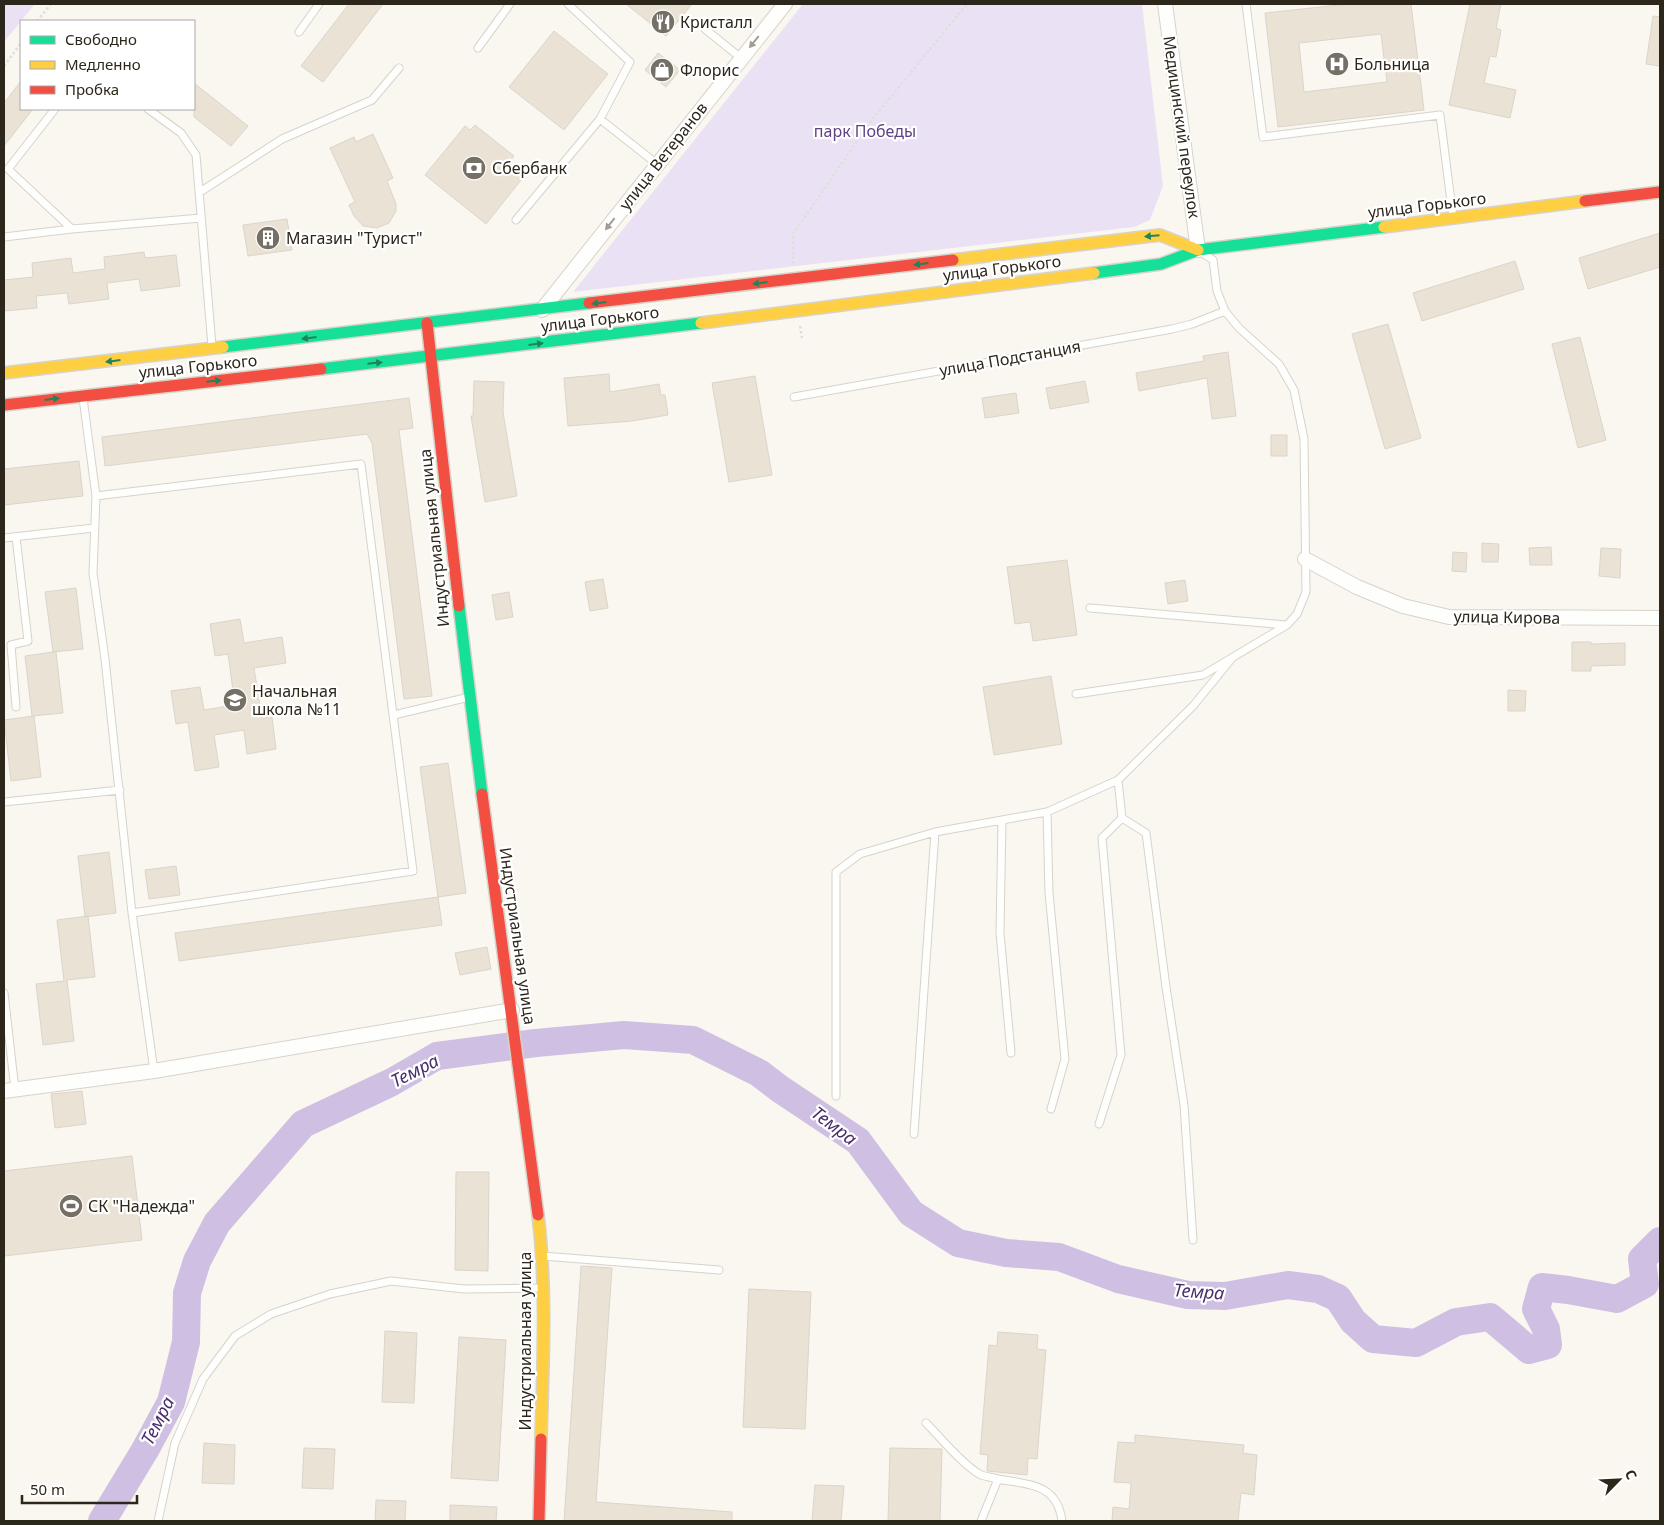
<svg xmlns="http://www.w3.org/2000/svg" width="1664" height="1525" viewBox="0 0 1664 1525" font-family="'Noto Sans',sans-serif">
<rect width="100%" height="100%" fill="#faf7f0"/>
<!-- green -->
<path fill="#eae2f4" d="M4,4h31l-31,38z
M803,4h339l21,182 -13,34 -16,7 -561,65z"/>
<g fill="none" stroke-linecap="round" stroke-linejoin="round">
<!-- river -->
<path stroke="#cfc0e3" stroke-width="28" d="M102,1521l43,-71 26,-48 15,-60 1,-49 10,-32 20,-38 86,-99 89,-42 45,-26 99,-13 88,-8 69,5 66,33 21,16 78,52 53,72 47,30 48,10 53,4 59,22 70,16 37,1 63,-11 30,4 20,9 15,23 20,18 43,4 40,-21 34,-5 39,33 19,-5 -2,-16 -10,-20 6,-22 26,3 49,9 28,-15 -3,-25 18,-18"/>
</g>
<!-- building -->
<path fill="#eae2d4" stroke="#dad5cc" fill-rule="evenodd" d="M349,4h34l-60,78 -22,-16z
M626,4h66l-26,32z
M1348,4h63l13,106 -146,17 -13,-114zM1381,34l6,48 -83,10 -5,-49z
M1470,4h31l-5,24 5,2 -5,27 -6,-1 -6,27 32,7 -6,28 -61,-13z
M1653,16l7,1v49l-14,-2z
M554,31l54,43 -44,56 -55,-43z
M658,53l22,17 -14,17 -21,-17z
M21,81v28h12l-29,37v-43z
M194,83l54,43 -17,20 -37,-29z
M475,125l39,31 -5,6 16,13 -39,49 -61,-49 40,-49 5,4z
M373,134l20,44 -6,3 9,23v7l-7,12 -12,5 -14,-2 -9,-10 -5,-11 6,-3 -25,-54 24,-11 2,5z
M287,219l5,31 -44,6 -5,-31z
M1660,233v34l-72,22 -9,-31z
M144,252l1,6 31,-3 4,31 -39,5 -2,-12 -32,4 2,16 -40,5 -2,-11 -31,3 1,12 -33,3v-31l29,-3 -1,-14 39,-5 2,15 32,-4 -1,-12z
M1515,261l9,28 -102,32 -9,-28z
M1388,324l33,114 -36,11 -33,-115z
M1580,337l26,103 -28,8 -26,-104z
M1228,352l8,64 -24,3 -5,-41 -68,13 -3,-18 68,-12 -1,-5z
M609,374l1,18 49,-8 2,11h4l3,20 -36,6 -64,5 -4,-48z
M755,376l17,99 -43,7 -17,-99z
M474,381l30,1 -1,30 14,84 -32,6 -14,-86h2z
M1085,381l4,21 -39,7 -4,-21z
M1016,393l3,20 -34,5 -3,-20z
M409,398l4,30 -14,2 33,266 -28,3 -32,-256 -5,-9 -262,32 -3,-29z
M1271,435h16v21h-16z
M79,461l4,35 -79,9v-36z
M1482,543l17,1 -1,18h-16z
M1551,547l1,18h-22l-1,-17z
M1601,548l20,1 -1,29 -21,-2z
M1453,552l14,1 -1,19 -14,-1z
M1067,560l10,75 -44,6 -3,-19 -15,2 -8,-57z
M603,579l5,29 -18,3 -5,-29z
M1185,580l3,21 -20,3 -3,-21z
M76,588l7,61 -30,3 -8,-60z
M509,592l4,25 -17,3 -4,-25z
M240,619l4,24 38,-6 4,26 -32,5 8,50 10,-1 4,32 -29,5 -3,-24 -30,5 5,32 -24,4 -7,-49 -12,2 -5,-33 29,-4 4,23 31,-5 -7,-51 -13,2 -5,-32z
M1572,642h19v2l34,-1v22l-34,1v5h-19z
M53,652h3l7,61 -31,3 -7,-60z
M1051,676l11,68 -68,11 -11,-68z
M1508,690l18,1 -1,20h-17z
M34,716l7,61 -30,4 -7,-61z
M448,763l18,130 -28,4 -18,-130z
M109,852l7,61 -31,4 -7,-61z
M176,866l4,29 -31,4 -4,-29z
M438,897l4,28 -263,36 -4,-28z
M88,916l7,61 -28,3 7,61 -31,4 -7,-61 28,-3 -7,-61z
M487,947l4,22 -31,6 -5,-22z
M82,1091l4,33 -31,4 -4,-34z
M132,1156l10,84 -138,16v-85z
M456,1172h33l-1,99 -33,-1z
M581,1266l31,2 -16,234 136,10v9h-168z
M749,1289l62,3 -6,137 -62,-2z
M385,1331l32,2 -3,70 -32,-1z
M998,1332l40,3 -1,14 9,1 -9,109 -9,-1 -1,17 -40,-4 1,-16 -8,-1 9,-109 8,1z
M459,1337l47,3 -8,141 -47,-3z
M1135,1435l109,10 -1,8 14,2 -3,40 -13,-2 -3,28h-126l1,-14 16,2 2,-26 -17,-1 4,-40 17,1z
M204,1443l31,2 -1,39 -32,-1z
M304,1448l31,1 -2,40 -31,-1z
M890,1448l52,1 -2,72h-52z
M815,1485l29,1 -3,35h-29z
M376,1500l30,1 -1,20h-30z
M450,1505l47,2 -1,14h-46z"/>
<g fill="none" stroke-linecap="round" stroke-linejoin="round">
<!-- lane casing -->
<g stroke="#d7d3ca" stroke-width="9">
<path id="lane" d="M1246,4l17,133 177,-22 13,102
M705,29l36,29
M299,32l20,-28
M478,48l32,-44
M148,109l33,24 15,22 16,191
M600,119l57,45
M200,192l82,-53 90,-39 27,-32
M516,220l84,-101 30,-57 -62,-58
M72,229l129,-11
M4,237l68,-8 -64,-60 47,-60
M794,397l378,-68 20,-5 33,-13
M83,398l13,98 -3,77 12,86 27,254 22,158
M96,496l265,-32 52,407 -281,42
M16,537l12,104 -17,4 5,62
M4,538l90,-10
M1090,608l196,17
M1076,694l127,-19 84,-50 10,-11 9,-22 -2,-153 -10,-49 -15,-26 -40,-36 -14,-17 -8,-20 -4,-31 -11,-7
M394,715l75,-18
M1118,780l4,38 24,15 20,154 18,118 9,135
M4,802l116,-12
M1047,812l2,81 16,166 -14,50
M1002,820l-2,113 11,120
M4,993l11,97
M836,1096v-224l24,-18 75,-22 112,-20 71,-32 75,-74 40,-49
M1099,1124l22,-69 -19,-217 20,-20
M914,1134l21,-302
M543,1256l176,14
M926,1423c17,17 33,38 53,51 6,3 13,3 19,5 31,6 59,4 64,42
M158,1521l17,-78 28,-64 32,-43 36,-22 59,-20 61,-13 73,8 78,-1
M981,1521l17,-42"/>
</g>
<!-- street casing -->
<g stroke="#d7d3ca" stroke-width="16">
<path id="street" d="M1165,4l33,246
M542,310l243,-306
M1305,559l52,28 46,19 46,11 211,1
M4,1091l150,-20 358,-61"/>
</g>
<!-- fast casing -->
<g stroke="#d7d3ca" stroke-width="14">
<path id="fast" d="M1094,273l67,-9 37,-14 186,-23
M223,347l366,-44
M321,369l380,-46
M459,606l23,188"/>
</g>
<!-- slow casing -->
<g stroke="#d7d3ca" stroke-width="14">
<path id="slow" d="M1384,227l201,-26
M953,260l207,-25 38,15
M701,323l393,-50
M4,373l219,-26
M538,1215c9,74 5,149 3,224"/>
</g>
<!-- jam casing -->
<g stroke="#d7d3ca" stroke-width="14">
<path id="jam" d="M1585,201l75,-9
M589,303l364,-43
M427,323l32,283
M4,405l317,-36
M482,794l56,421
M539,1521l2,-82"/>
</g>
<!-- path -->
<path stroke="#dfdedc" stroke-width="2.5" stroke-dasharray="2.5 2.5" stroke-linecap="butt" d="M37,21l14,-17
M4,66l17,-23
M793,264v-30l78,-113 96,-117
M800,326l2,12"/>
<!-- lane -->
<use href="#lane" stroke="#fefefd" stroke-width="7"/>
<!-- street -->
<use href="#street" stroke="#fefefd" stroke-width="14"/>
<!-- fast -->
<use href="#fast" stroke="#16e098" stroke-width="11"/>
<!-- slow -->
<use href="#slow" stroke="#ffcf43" stroke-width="11"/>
<!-- jam -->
<use href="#jam" stroke="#f24e42" stroke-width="11"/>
</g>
<!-- one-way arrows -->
<defs><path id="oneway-solid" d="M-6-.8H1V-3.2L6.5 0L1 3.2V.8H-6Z" transform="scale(1.25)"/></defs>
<g fill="#a09d97">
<use href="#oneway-solid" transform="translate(754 42) rotate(129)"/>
<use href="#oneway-solid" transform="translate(610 224) rotate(128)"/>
</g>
<g fill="#22835a">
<use href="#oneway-solid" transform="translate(1152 236) rotate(175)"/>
<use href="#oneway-solid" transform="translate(921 264) rotate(173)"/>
<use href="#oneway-solid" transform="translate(760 283) rotate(173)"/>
<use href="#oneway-solid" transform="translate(599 303) rotate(173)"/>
<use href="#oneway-solid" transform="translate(309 338) rotate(173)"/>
<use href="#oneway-solid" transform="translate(536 344) rotate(-7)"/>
<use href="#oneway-solid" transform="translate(113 361) rotate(173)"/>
<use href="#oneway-solid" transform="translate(375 363) rotate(-6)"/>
<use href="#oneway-solid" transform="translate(214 381) rotate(-6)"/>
<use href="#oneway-solid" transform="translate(52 399) rotate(-7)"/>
</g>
<!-- icons -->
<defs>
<g id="restaurant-disc" transform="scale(1.25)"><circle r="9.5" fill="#756f66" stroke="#fff"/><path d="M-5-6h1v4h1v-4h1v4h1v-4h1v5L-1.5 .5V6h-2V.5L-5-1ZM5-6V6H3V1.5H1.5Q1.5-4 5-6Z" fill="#fff"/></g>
<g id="hospital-disc" transform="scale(1.25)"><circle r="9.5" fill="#756f66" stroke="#fff"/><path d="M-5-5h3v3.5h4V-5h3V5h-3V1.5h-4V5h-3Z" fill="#fff"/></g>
<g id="shop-disc" transform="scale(1.25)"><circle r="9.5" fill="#756f66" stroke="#fff"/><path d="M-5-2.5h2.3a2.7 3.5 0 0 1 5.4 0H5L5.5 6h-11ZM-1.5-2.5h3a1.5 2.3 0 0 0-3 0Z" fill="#fff"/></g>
<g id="bank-disc" transform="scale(1.25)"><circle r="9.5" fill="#756f66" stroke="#fff"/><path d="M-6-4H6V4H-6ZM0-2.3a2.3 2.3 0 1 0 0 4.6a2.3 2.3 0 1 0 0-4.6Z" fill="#fff"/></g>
<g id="building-disc" transform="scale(1.25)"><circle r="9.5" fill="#756f66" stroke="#fff"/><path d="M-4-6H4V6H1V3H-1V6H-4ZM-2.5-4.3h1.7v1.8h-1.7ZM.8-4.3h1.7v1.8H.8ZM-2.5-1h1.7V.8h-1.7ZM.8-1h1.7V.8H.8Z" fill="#fff"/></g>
<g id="school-disc" transform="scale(1.25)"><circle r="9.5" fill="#756f66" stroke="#fff"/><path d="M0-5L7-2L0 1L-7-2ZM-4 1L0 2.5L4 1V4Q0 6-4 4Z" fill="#fff"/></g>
<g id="stadium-disc" transform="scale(1.25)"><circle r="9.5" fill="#756f66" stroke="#fff"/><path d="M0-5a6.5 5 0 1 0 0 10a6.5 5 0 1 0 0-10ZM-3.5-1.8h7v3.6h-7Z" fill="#fff"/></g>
</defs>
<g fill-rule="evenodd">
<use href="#restaurant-disc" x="663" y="22"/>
<use href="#hospital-disc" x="1337" y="64"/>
<use href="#shop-disc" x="662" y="70"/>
<use href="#bank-disc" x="474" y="168"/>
<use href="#building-disc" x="268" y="238"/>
<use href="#school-disc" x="235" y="700"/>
<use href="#stadium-disc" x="71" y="1206"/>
</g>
<g text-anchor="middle" stroke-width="4.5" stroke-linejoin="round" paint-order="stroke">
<!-- poi labels -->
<g font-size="16" fill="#2d261b" stroke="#fff" text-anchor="start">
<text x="680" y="28">Кристалл</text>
<text x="1354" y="70">Больница</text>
<text x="680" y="76">Флорис</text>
<text x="492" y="174">Сбербанк</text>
<text x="286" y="244">Магазин "Турист"</text>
<text x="252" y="697">Начальная<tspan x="252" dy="18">школа №11</tspan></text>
<text x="88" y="1212">СК "Надежда"</text>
</g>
<!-- street labels -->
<g font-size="16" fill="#2d261b" stroke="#fff">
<text transform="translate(1182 127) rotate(82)" y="6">Медицинский переулок</text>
<text transform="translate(663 156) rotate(-52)" y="6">улица Ветеранов</text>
<text transform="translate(1427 205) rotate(-7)" y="6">улица Горького</text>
<text transform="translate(1002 268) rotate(-7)" y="6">улица Горького</text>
<text transform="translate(600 319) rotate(-7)" y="6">улица Горького</text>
<text transform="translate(1010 358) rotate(-10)" y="6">улица Подстанция</text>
<text transform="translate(198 366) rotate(-6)" y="6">улица Горького</text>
<text transform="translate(434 538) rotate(-96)" y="6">Индустриальная улица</text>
<text transform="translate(1507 617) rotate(1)" y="6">улица Кирова</text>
<text transform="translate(518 936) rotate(82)" y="6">Индустриальная улица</text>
<text transform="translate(525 1341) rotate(-90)" y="6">Индустриальная улица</text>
</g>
<!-- park labels -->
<g font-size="16" fill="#5e4384" stroke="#fff">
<text x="865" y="137">парк Победы</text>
</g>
<!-- water labels -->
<g font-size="18" font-style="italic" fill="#492e6e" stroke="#fff">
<text transform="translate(415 1071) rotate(-27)" y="6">Темра</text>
<text transform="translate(834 1126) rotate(37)" y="6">Темра</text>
<text transform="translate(1199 1292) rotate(4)" y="6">Темра</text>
<text transform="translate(158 1421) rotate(-63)" y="6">Темра</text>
</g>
</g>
<!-- border -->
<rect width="1664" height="1525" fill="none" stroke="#2d261b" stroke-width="10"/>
<!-- legend -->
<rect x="20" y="20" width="175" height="90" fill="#ffffff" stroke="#aba8a4"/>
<rect x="30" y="36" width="25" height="8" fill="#16e098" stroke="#aba8a4"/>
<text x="65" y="45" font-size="15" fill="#2d261b">Свободно</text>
<rect x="30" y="61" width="25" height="8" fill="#ffcf43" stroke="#aba8a4"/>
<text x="65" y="70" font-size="15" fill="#2d261b">Медленно</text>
<rect x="30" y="86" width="25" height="8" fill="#f24e42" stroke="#aba8a4"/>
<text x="65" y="95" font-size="15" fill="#2d261b">Пробка</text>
<!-- north arrow -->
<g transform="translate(1619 1480) rotate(66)" stroke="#ffffff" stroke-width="4" paint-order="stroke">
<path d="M0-4L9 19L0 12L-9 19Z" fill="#2d261b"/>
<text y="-8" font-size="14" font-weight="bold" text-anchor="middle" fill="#2d261b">С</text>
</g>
<!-- scale -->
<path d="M22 1495v8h115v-8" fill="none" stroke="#2d261b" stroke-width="2.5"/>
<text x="30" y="1495" font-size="15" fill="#2d261b" stroke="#ffffff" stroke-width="4" paint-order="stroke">50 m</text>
</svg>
